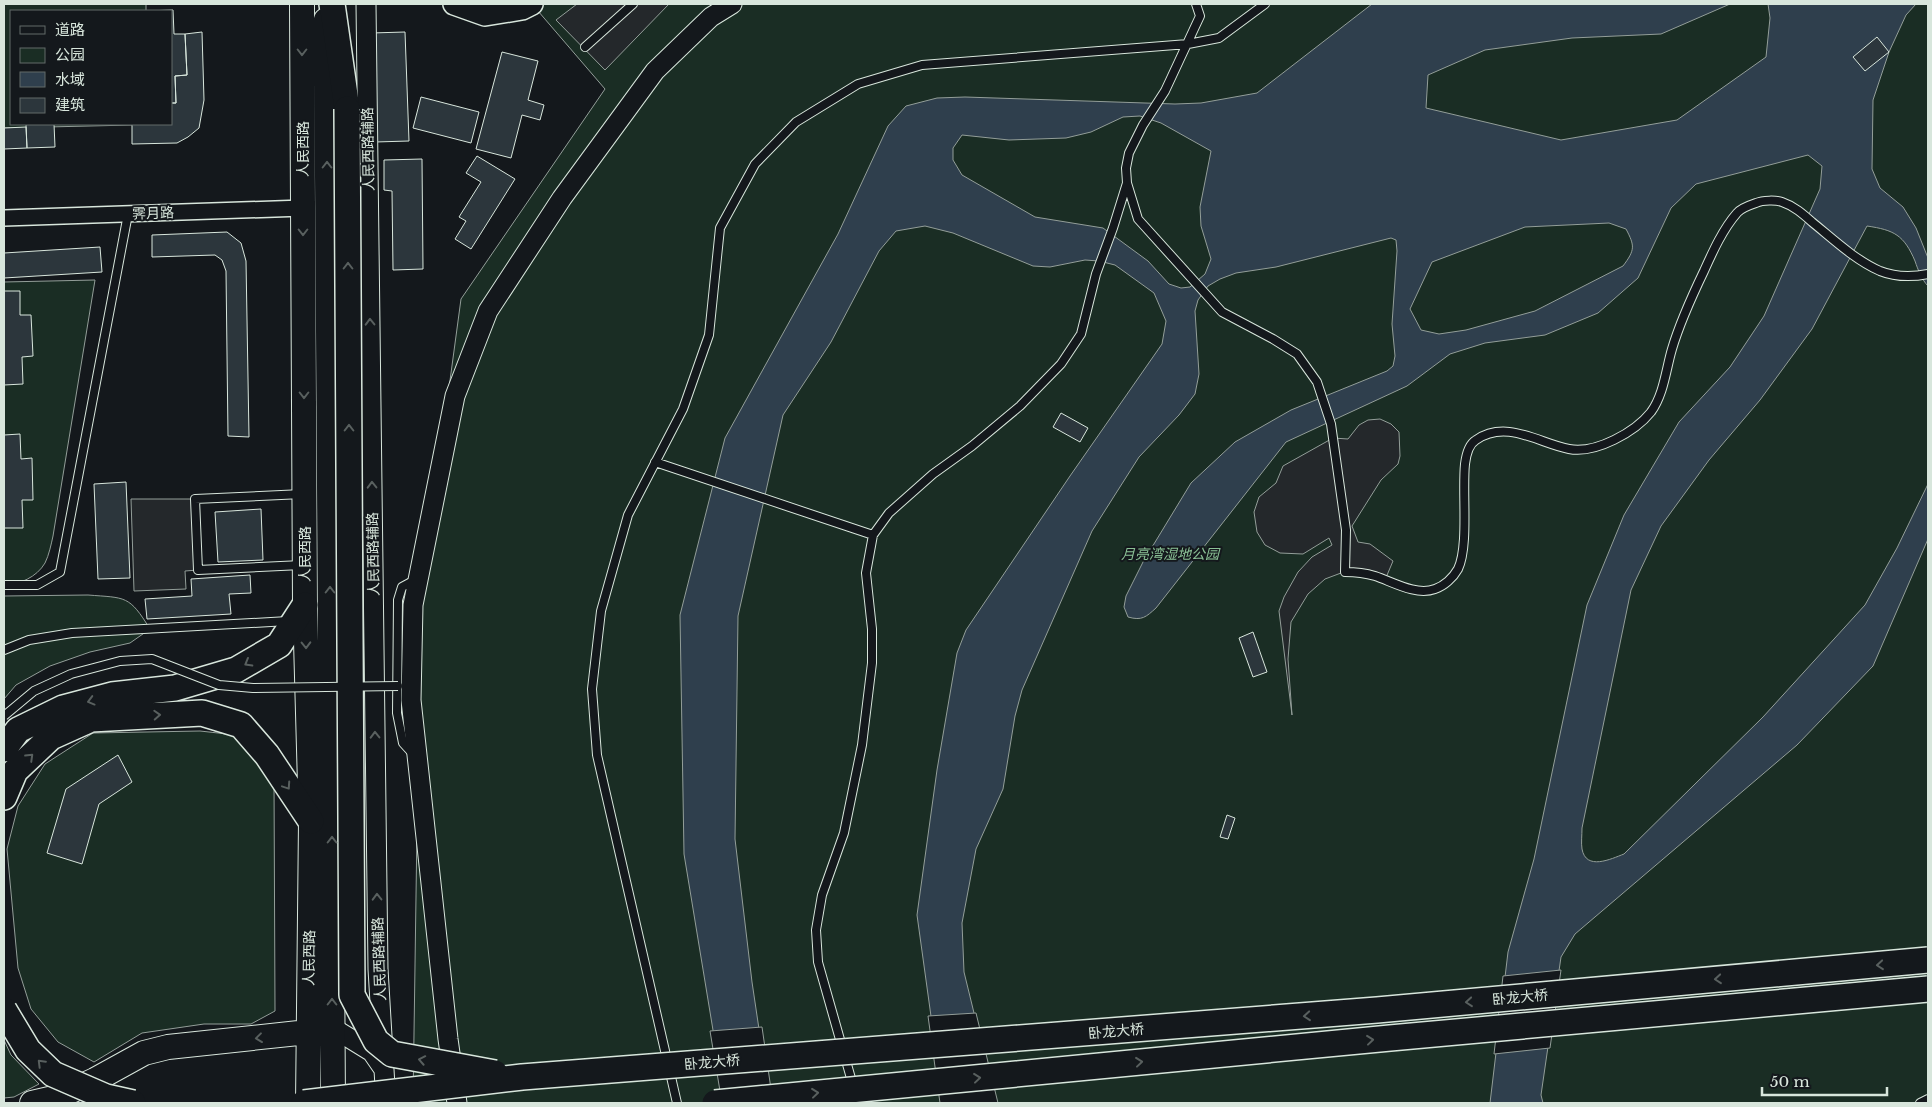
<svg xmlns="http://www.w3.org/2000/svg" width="1932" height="1107" viewBox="0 0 1932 1107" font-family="'Libre Baskerville','Noto Sans SC',serif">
<rect width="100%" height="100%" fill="#14181c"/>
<!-- green -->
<path fill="#1a2d24" stroke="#939e99" d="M4,4h142v7h-135v113h121v1l-128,3z
M532,4h1396v1099h-1515l5,-344 -7,-59 23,-201 27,-200 144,-210z
M95,280l-42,256c-2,9 -4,19 -8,27 -8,14 -26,22 -41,22v-303z
M88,595c38,3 41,0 62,34l-20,14 -40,9 -40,14 -34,19 -12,14v-103z
M200,731l36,4 38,47 1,229 -24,13h-47l-62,9 -48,29 -36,-20 -27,-33 -13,-41 -11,-119 11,-43 27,-42 48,-31z
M4,1040l7,15 28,29 -25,13 -10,1z"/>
<!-- parking -->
<path fill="#24282b" stroke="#939e99" d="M577,4h92l-64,66 -49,-50z
M1380,419l11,5 8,8 1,24 -2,8 -17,16 -29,46 6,16 12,2 23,17 -8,19 -27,-8 -17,1 -16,6 -17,15 -17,28 -3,37 4,56 -13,-104 5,-14 14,-25 14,-15 20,-12 -3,-7 -26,16 -23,-1 -15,-8 -8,-13 -3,-20 5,-15 17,-14 7,-17 50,-28 15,1 11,-14 9,-5z
M131,499h64l3,71 -13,1 1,18 -52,2z"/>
<!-- water -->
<path fill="#2f3f4d" stroke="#939e99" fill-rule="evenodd" d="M1372,4h358l-69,30 -89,4 -87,12 -57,25 -2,33 135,32 116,-20 89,-63 4,-39 -2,-14h148l-10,11 -17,37 -16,48 -1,69 8,19 23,19 13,21 12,30v28c-6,-6 -10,-16 -13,-25 -11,-26 -21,-31 -48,-35l-55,103 -52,71 -51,60 -48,66 -30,64 -49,238c0,7 -1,15 0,21 4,22 29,10 42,5l139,-137 102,-112 32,-57 31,-64v55l-55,127 -76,79 -222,189 -14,23 -20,138 2,8h-53l18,-151 26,-93 53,-254 37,-90 55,-93 51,-55 34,-51 56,-127 2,-23 -14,-11 -112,29 -25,24 -33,70 -40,35 -53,22 -60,8 -35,11 -43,32 -121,56 -130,166c-10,9 -14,13 -28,9l-4,-10 2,-11 17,-34 48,-79 44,-41 56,-32 96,-39 6,-5 2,-10 -3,-32 5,-73 -1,-11 -5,-2 -115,29 -40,6 -16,6 -12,7 -10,14 -3,11 4,63 -4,20 -16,21 -40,42 -47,74 -70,159 -7,26 -12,73 -27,60 -14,74 2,49 32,131h-53l-26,-188 20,-145 20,-117 9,-23 104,-154 92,-132 4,-23 -12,-28 -39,-28 -16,-4 -14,-1 -35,7 -17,-1 -80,-33 -28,-7 -29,5 -17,20 -48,91 -48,73 -45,201 -3,223 17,143 18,121h-45l-41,-249 -4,-239 45,-177 113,-204 50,-108 18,-20 31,-8 28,-1 210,7 26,-1 56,-10zM1140,116l21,7 50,28 -11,56 1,19 10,33 -6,15 -15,13 -9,1 -12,-4 -21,-23 -45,-33 -68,-11 -73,-42 -9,-15v-12l9,-13 47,5 57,-2 25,-6 32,-15zM1609,223l17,6c9,17 9,21 -3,37l-88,45 -69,19 -27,4 -18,-4 -11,-21 22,-47 93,-35z"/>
<!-- pier -->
<path fill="#14181c" stroke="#939e99" d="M1561,970l-11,78 -56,6 9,-78z
M976,1013l22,90h-58l-12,-87z
M762,1027l11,76h-51l-12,-72z"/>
<!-- building -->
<path fill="#2c363c" stroke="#d8e6dc" d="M173,10l1,24h11l2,41 -12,1 1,27h-5v-92h-26z
M202,32l2,68 -5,28 -11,9 -11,6 -45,1v-20h39v-21h5l-1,-27 12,-1 -2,-41z
M405,32l4,109 -34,1 -4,-109z
M1877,37l12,15 -24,19 -12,-14z
M502,52l36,9 -10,39 16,5 -4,15 -18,-5 -11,43 -35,-9z
M421,97l58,15 -8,31 -58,-15z
M26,124h28l1,23 -28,1z
M26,127l1,21 -23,1v-21z
M477,156l38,23 -44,70 -16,-10 11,-18 -7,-4 22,-35 -15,-9z
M422,159l1,110 -30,1 -1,-79 -8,-1v-30z
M227,232l14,11 5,18 3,176 -21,-1 -2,-165 -4,-11 -7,-5 -63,2v-22z
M100,247l2,25 -98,6v-25z
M4,291h16v24h11l2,41 -11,1 1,27 -19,1z
M1061,413l27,15 -8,14 -27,-15z
M20,434l1,25 11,-1 1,42h-11l1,28h-19v-93z
M126,482l4,96 -32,1 -4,-95z
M261,509l2,51 -45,2 -3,-50z
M250,575l1,18 -22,1 2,20 -84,5 -2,-20 47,-3 -1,-17z
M1253,632l14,40 -14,5 -14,-39z
M118,755l14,27 -33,22 -17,60 -35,-11 19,-64z
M1227,815l8,3 -7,21 -8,-2z"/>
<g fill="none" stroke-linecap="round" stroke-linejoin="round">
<!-- service casing -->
<g stroke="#d8e6dc" stroke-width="10">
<path id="service" d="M585,47l48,-43
M1127,183l11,36 84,93 51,27 24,15 20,28 14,42 15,106 -1,42c10,0 20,1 30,4 18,6 41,20 60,13 9,-3 18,-11 23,-20 11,-23 4,-77 7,-105 1,-8 4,-20 11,-24 30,-21 63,3 93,9 27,5 66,-17 82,-37 13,-18 15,-43 21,-63 8,-27 20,-53 32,-78 9,-20 19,-42 33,-58 4,-5 13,-8 19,-10 7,-3 20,-3 26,-1 12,4 21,12 30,20 21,17 43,38 68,49 15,6 33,6 48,3
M655,462l218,73
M302,565l-104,5 -3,-71 108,-5
M4,585h33l23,-13 68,-358
M4,650l25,-10 43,-7 216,-12
M413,754l-10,-11 -6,-30 1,-113 4,-13 13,-7
M677,1103l-80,-348 -5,-66 9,-78 27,-96 55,-106 26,-74 11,-107 35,-64 41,-42 62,-38 64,-19 266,-21 31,-6 46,-34
M858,1103l-40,-141 -2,-32 6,-35 22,-62 18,-88 10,-82v-34l-6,-56 7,-38 16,-22 44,-39 39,-28 48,-40 41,-42 20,-30 15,-60 17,-46 14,-45 -1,-15 3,-15 14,-28 22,-34 35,-75 -4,-12
M1920,1103l8,-4"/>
</g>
<!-- minor casing -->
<g stroke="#d8e6dc" stroke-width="18">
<path id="minor" d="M4,218l299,-10"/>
</g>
<!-- tertiary casing -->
<g stroke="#d8e6dc" stroke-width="21">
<path id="tertiary" d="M366,4l12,965 8,134
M333,1028l39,24 11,16
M457,1103l-9,-64 -37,-339 2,-95 42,-209 33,-85 74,-113 93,-127 56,-54 21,-13"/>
</g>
<!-- secondary casing -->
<g stroke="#d8e6dc" stroke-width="24">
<path id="secondary" d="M454,4l31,11 37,-6 10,-5"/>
</g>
<!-- primary casing -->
<g stroke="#d8e6dc" stroke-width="26">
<path id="primary" d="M302,4l3,601 6,216 -3,282
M326,20l7,1083
M32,1103l26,-6 37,-17 49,-27 24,-6 140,-15"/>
</g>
<!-- trunk casing -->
<g stroke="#d8e6dc" stroke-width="28">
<path id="trunk" d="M332,4l15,105
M4,749l14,-19 45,-22 49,-13 63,-7 61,-18 43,-25 26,-40
M4,797l11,-26 36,-34 40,-18 111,-6 39,12 26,30 44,66"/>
</g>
<!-- service -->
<use href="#service" stroke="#14181c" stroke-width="8"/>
<!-- minor -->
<use href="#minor" stroke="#14181c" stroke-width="15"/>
<!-- tertiary -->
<use href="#tertiary" stroke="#14181c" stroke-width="19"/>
<!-- secondary -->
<use href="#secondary" stroke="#14181c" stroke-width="21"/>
<!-- primary -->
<use href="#primary" stroke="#14181c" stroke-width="24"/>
<!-- trunk -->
<use href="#trunk" stroke="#14181c" stroke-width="25"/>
<!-- service-bridge casing -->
<g stroke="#d8e6dc" stroke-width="10" stroke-linecap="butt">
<path id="service-bridge" d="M4,716l30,-25 37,-17 49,-13 32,-2 67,26 34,3 145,-2"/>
</g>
<!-- trunk-bridge casing -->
<g stroke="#d8e6dc" stroke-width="28" stroke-linecap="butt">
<path id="trunk-bridge" d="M347,109l5,886 24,46 16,13 103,19
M4,1010l24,40 25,24 53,23 27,6
M304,1103l218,-26 855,-67 551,-50
M715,1103l675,-65 538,-49"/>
</g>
<!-- service-bridge -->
<use href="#service-bridge" stroke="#14181c" stroke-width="8"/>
<!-- trunk-bridge -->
<use href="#trunk-bridge" stroke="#14181c" stroke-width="25"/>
</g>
<!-- one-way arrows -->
<defs><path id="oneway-chevron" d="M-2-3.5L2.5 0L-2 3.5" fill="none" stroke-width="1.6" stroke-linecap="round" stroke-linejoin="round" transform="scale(1.25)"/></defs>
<g stroke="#59605f">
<use href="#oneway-chevron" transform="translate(302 52) rotate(90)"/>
<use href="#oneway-chevron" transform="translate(327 165) rotate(-90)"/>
<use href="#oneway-chevron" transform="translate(303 232) rotate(90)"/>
<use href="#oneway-chevron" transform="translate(348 266) rotate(-90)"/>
<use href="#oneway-chevron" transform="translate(370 322) rotate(-91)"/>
<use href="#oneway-chevron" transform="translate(304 395) rotate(90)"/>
<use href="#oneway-chevron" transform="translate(349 428) rotate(-90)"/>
<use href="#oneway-chevron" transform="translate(372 485) rotate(-91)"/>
<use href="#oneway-chevron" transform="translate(330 590) rotate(-90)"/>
<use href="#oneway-chevron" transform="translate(306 645) rotate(89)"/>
<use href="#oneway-chevron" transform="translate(248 663) rotate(150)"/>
<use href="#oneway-chevron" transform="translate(91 701) rotate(165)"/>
<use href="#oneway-chevron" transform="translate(157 715) rotate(-3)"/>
<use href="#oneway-chevron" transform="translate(375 735) rotate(-91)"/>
<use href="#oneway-chevron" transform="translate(30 757) rotate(-44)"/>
<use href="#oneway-chevron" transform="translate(287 786) rotate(56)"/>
<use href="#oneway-chevron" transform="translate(332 840) rotate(-90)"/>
<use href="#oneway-chevron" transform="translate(377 897) rotate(-91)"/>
<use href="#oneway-chevron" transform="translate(1880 965) rotate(175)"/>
<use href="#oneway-chevron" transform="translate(1718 979) rotate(175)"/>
<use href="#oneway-chevron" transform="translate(332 1002) rotate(-90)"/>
<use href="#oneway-chevron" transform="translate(1469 1002) rotate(175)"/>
<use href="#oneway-chevron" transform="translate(1307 1016) rotate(175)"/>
<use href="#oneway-chevron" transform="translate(259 1038) rotate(173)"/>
<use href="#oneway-chevron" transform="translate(1370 1040) rotate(-6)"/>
<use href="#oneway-chevron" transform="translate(422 1060) rotate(-169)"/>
<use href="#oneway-chevron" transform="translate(1139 1062) rotate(-6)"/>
<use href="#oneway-chevron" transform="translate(41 1063) rotate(-135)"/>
<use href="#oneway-chevron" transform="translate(977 1078) rotate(-6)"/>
<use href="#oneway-chevron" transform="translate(815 1093) rotate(-6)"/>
</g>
<g text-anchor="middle" stroke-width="4" stroke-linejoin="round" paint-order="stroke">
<!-- street labels -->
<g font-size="14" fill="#d8e6dc" stroke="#14181c">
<text transform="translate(303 149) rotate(-90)" y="5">人民西路</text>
<text transform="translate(368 149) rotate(-91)" y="5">人民西路辅路</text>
<text transform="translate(153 213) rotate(-2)" y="5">霁月路</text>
<text transform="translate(305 554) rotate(-90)" y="5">人民西路</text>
<text transform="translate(373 554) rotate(-91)" y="5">人民西路辅路</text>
<text transform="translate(309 958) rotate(-89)" y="5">人民西路</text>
<text transform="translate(379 959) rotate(-92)" y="5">人民西路辅路</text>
<text transform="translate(1520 997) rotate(-5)" y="5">卧龙大桥</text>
<text transform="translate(1116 1031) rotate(-5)" y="5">卧龙大桥</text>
<text transform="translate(712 1062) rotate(-5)" y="5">卧龙大桥</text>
</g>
<!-- park labels -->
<g font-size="14" font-style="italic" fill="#8ac095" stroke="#14181c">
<text x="1170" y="559">月亮湾湿地公园</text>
</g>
</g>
<!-- border -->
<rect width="1932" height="1107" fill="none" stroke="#d8e6dc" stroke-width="10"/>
<!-- legend -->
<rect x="10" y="10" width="162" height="115" fill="#14181c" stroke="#626a69"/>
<rect x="20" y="26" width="25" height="8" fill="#14181c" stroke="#626a69"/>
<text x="55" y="35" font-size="15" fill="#d8e6dc">道路</text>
<rect x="20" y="48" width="25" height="15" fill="#1a2d24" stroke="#626a69"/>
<text x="55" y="60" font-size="15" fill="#d8e6dc">公园</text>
<rect x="20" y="72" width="25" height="15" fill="#2f3f4d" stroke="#626a69"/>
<text x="55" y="85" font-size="15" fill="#d8e6dc">水域</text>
<rect x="20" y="98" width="25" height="15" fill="#2c363c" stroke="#626a69"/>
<text x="55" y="110" font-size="15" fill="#d8e6dc">建筑</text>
<!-- scale -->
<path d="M1762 1087v8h125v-8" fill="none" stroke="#d8e6dc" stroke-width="2.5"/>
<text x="1770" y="1087" font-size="15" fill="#d8e6dc" stroke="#14181c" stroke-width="4" paint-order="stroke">50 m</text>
</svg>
